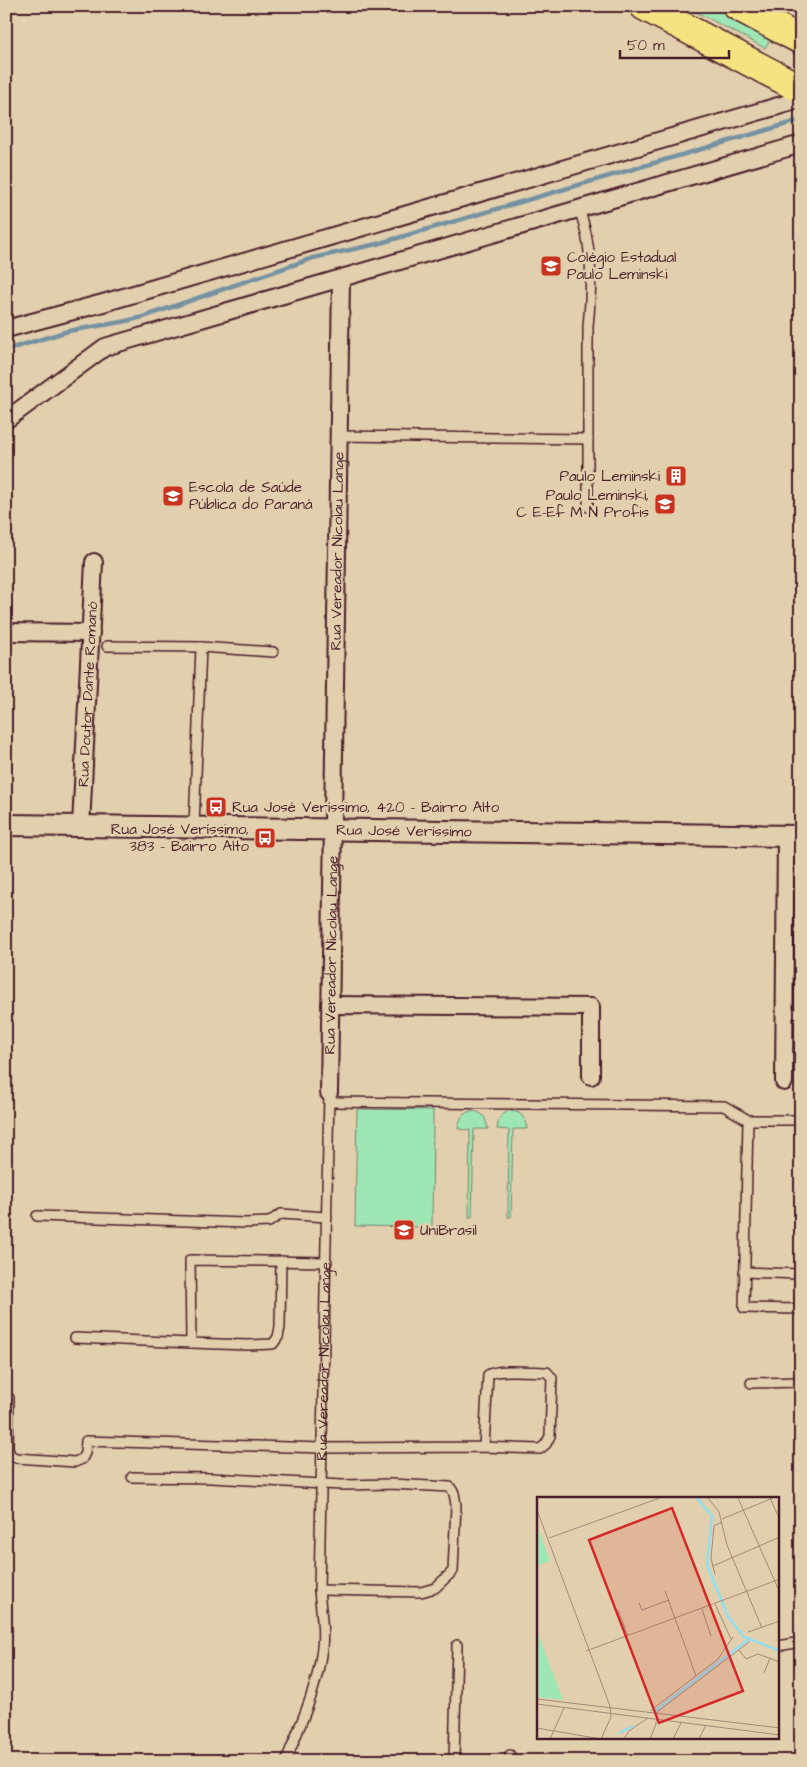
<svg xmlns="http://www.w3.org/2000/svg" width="807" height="1767" viewBox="0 0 807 1767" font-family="'Architects Daughter',sans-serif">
<rect width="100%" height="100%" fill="#e2cfad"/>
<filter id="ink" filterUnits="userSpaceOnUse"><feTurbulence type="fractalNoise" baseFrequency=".02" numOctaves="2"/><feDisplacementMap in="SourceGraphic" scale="10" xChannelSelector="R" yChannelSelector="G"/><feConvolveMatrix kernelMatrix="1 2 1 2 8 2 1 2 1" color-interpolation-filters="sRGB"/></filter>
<g filter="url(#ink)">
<!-- green -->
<path fill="#9ee7b5" stroke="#748370" d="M685,6h30l57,30 -7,12z
M357,1109l76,1 -1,117 -77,-1z
M471,1111c13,1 14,6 17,18h-14l-2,88h-3l1,-87 -12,-1c2,-10 3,-15 13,-18z
M510,1111c13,1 14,6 17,18h-14l-2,88h-3l1,-87 -12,-1c2,-10 3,-15 13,-18z"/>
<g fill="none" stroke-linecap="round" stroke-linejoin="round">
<!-- stream -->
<path stroke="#7592a2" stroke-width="4.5" d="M6,350l62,-19 54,-9 21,-5 170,-59 64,-14 424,-124"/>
<!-- service casing -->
<g stroke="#4a1f2b" stroke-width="12">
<g id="service">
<path d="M579,209c14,37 13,78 9,117v181"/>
<path d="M338,436l250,3"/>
<path d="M107,646l94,1 72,5"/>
<path d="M194,827l7,-180"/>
<path d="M785,1011l16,4"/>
<path d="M329,1102l395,4 24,14"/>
<path d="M801,1120h-53l-4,188 57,1"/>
<path d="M37,1216l208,7 24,-1 12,-8 46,3"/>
<path d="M744,1272l57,2"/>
<path d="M75,1338l116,5 -1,-83 137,2"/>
<path d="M191,1343l56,2 26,-1 5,-7 2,-10 1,-66"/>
<path d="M751,1383l50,-1"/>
<path d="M9,1398l-1,50 2,7 6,3 59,4 7,-3 3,-6 1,-12 237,7 161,-1 56,2 6,-5 4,-8 2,-58 -5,-6c-12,0 -51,-4 -59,3l-4,72"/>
<path d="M132,1477l79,1 131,7 49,-1 59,3 4,6 2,12 -3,66 -18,17 -14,4 -102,-2"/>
<path d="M778,1646l23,-4"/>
<path id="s1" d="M286,1761c13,-34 30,-69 35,-106 4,-21 0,-43 -2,-65l10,-497"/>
<path d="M454,1761l3,-116"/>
<path d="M510,1761v-6"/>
</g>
</g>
<!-- minor casing -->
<g stroke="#4a1f2b" stroke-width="20">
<g id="minor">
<path d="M6,329l97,-26 689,-201 9,-7"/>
<path d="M6,420l99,-73 696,-203"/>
<path d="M6,632l85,1"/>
<path id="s2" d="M81,826l13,-264"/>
<path d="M330,1005l261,2v69"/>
<path d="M784,1082l2,-246"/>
<path id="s3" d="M329,1093l12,-814"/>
</g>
</g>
<!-- tertiary casing -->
<g stroke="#4a1f2b" stroke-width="24">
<g id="tertiary">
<path id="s4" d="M6,825l795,11"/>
</g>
</g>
<!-- trunk casing -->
<g stroke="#4a1f2b" stroke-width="31">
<path id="trunk" d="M644,6l157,83
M737,6l64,34"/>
</g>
<!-- service -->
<use href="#service" stroke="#e2cfad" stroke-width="9"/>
<!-- minor -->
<use href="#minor" stroke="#e2cfad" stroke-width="16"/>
<!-- tertiary -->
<use href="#tertiary" stroke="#e2cfad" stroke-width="20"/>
<!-- trunk -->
<use href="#trunk" stroke="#f5e382" stroke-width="28"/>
</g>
</g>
<!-- icons -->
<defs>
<g id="school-square" transform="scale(1.125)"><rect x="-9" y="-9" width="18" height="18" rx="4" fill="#c8321e" stroke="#e2cfad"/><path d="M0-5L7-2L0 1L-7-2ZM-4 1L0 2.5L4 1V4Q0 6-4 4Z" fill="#fff"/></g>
<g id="building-square" transform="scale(1.125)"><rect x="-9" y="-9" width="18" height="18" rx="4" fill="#c8321e" stroke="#e2cfad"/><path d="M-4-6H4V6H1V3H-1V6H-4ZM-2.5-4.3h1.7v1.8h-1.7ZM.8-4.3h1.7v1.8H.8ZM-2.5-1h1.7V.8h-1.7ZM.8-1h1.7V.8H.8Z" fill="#fff"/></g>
<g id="university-square" transform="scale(1.125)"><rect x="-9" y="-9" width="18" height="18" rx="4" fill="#c8321e" stroke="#e2cfad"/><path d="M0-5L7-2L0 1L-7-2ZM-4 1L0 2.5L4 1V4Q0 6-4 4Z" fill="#fff"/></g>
<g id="bus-square" transform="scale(1.125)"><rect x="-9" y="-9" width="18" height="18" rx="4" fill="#c8321e" stroke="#e2cfad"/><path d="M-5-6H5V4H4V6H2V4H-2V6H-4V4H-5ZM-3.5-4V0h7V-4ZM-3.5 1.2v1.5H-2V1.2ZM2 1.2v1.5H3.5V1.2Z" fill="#fff"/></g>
</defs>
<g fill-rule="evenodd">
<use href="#school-square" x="551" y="266"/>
<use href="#building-square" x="676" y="476"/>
<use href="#university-square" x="173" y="496"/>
<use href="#school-square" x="665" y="504"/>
<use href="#bus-square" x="216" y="807"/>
<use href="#bus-square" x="265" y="838"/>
<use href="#university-square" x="404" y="1230"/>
</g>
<g text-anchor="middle" stroke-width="5" stroke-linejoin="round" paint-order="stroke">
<!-- poi labels -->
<g font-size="15" fill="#4a1f2b" stroke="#e2cfad" text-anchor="start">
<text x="567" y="262">Colégio Estadual<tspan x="567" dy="17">Paulo Leminski</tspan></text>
<text x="660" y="481" text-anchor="end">Paulo Leminski</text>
<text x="189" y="492">Escola de Saúde<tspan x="189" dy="17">Pública do Paraná</tspan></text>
<text x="649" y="500" text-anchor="end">Paulo Leminski,<tspan x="649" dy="17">C E-Ef M N Profis</tspan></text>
<text x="232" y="812">Rua José Veríssimo, 420 - Bairro Alto</text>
<text x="249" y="834" text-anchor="end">Rua José Veríssimo,<tspan x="249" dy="17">383 - Bairro Alto</tspan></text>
<text x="420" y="1235">UniBrasil</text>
</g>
<!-- street labels -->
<g font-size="15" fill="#4a1f2b" stroke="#e2cfad">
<text dy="5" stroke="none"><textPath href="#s3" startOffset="542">Rua Vereador Nicolau Lange</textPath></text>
<text dy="5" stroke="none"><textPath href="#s2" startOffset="132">Rua Doutor Dante Romanó</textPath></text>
<text dy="5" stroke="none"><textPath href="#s4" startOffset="398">Rua José Veríssimo</textPath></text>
<text dy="5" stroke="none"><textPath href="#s3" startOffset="138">Rua Vereador Nicolau Lange</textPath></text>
<text dy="5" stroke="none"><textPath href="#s1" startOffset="406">Rua Vereador Nicolau Lange</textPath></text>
</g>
</g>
<!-- overview -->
<g transform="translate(537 1497)">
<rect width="242" height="242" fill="#e2cfad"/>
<path d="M0,28l13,36 -13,5zM0,134l26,69 -26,-3z" fill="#9ee7b5"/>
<path fill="none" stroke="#91dff1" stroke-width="2.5" d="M160,1l15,18 -5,49 21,51 16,21 36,14M118,214l94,-72M82,236l14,-7"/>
<path fill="none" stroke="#a58979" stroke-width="1" d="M171,1l11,14 8,33 35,83M201,1l42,95M233,1l10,22M0,13l73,196 1,11 -10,22M185,22l51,-21M12,41l111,-40M176,69l67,-29M178,78l-4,-17 3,-32 8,-4M128,94l31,85M102,106l3,7 27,-10M178,107l16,35M165,112l9,27M81,113l10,26M211,135l32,-11M202,153l7,9 12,-5 22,8M49,154l194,-72M227,176l6,-15M0,202l243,29M0,207l243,31M113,214l68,-52 15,-22M0,231l64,11M13,242l14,-31M87,242l5,-8 19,-13M113,242l6,-15 1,-12 92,-70M136,242l8,-16M162,242l7,-14"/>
<path fill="#d62828" fill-opacity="0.15" stroke="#d62828" stroke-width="2.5" d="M135,11l71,183 -84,32 -70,-183z"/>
<rect width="242" height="242" fill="none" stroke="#4a1f2b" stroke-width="2.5"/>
</g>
<!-- margin -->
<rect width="807" height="1767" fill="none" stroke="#e2cfad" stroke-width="25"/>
<rect x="12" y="12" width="782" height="1742" fill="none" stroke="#4a1f2b" stroke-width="2" filter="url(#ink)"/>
<!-- scale -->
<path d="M620 50v8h109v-8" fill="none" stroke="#4a1f2b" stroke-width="2.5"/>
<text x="627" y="50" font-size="15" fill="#4a1f2b" stroke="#e2cfad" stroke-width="4" paint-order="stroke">50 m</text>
</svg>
